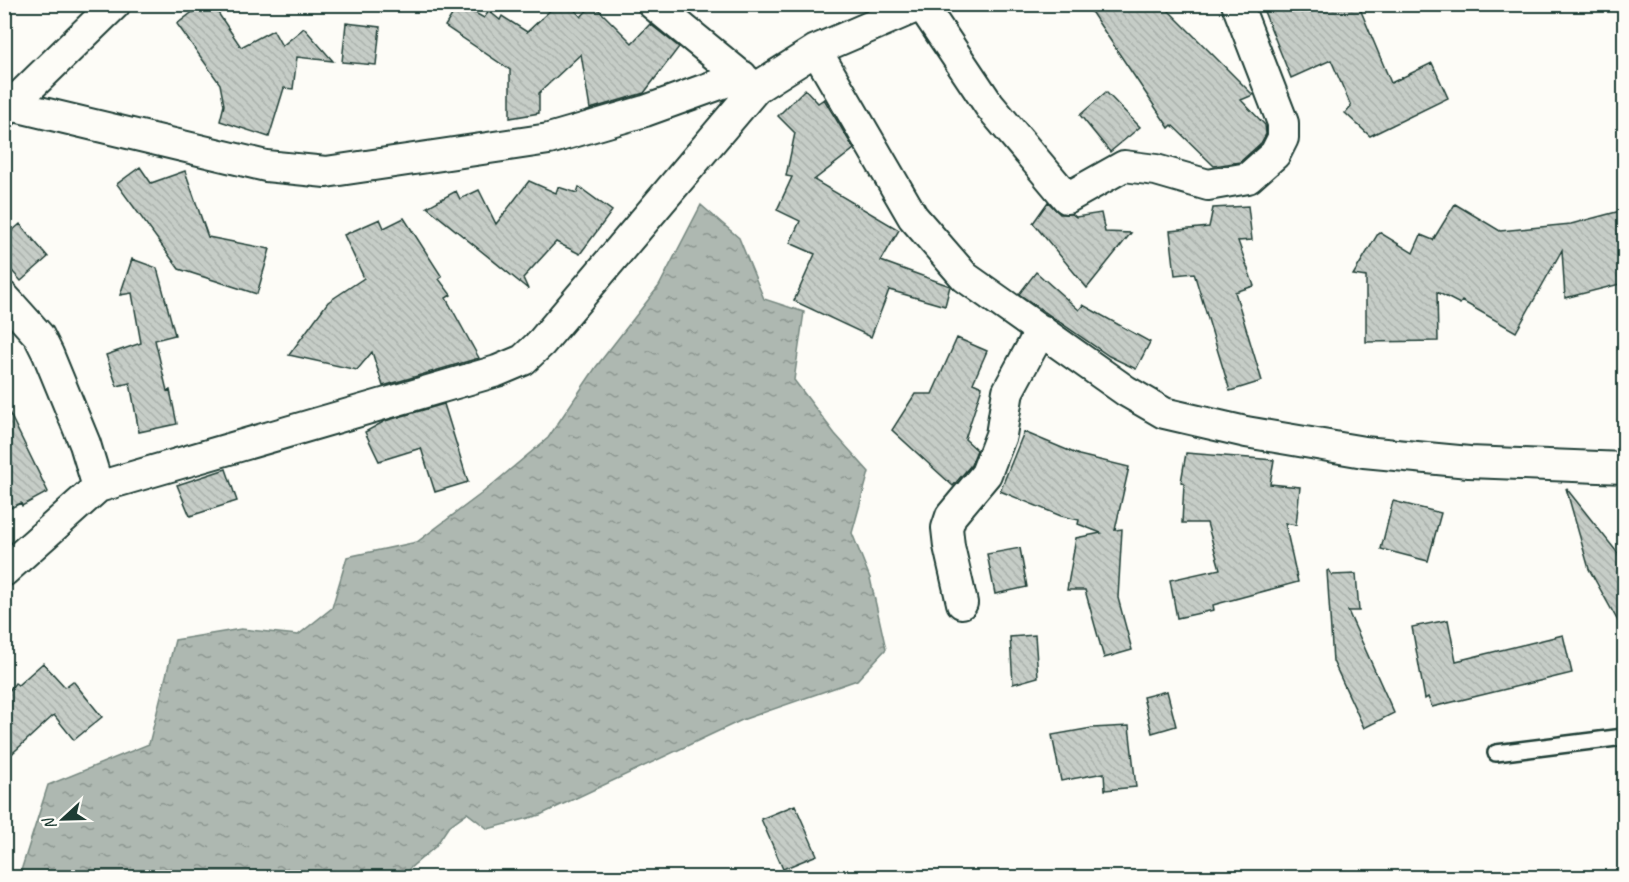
<svg xmlns="http://www.w3.org/2000/svg" width="1629" height="882" viewBox="0 0 1629 882" font-family="Caveat,sans-serif">
<defs>
<pattern id="water-ripples" width="26" height="14" patternUnits="userSpaceOnUse" patternTransform="scale(1.5)"><rect width="26" height="14" fill="#aeb8b1"/><path d="M2 4q2-2 4 0t4 0M15 11q2-2 4 0t4 0" fill="none" stroke="#8d9791"/></pattern>
<pattern id="building-back-hatch" width="6" height="6" patternUnits="userSpaceOnUse" patternTransform="scale(1.5)"><rect width="6" height="6" fill="#c6cdc7"/><path d="M-1 5l2 2M0 0l6 6M5-1l2 2" fill="none" stroke="#aab1ac"/></pattern>
</defs>
<rect width="100%" height="100%" fill="#fdfcf7"/>
<filter id="ink" filterUnits="userSpaceOnUse"><feTurbulence type="fractalNoise" baseFrequency=".0167" numOctaves="2"/><feDisplacementMap in="SourceGraphic" scale="12" xChannelSelector="R" yChannelSelector="G"/><feConvolveMatrix kernelMatrix="1 2 1 2 8 2 1 2 1" color-interpolation-filters="sRGB"/></filter>
<g filter="url(#ink)">
<!-- water -->
<path fill="url(#water-ripples)" stroke="#75877f" stroke-width="1.5" d="M701,205l38,33 25,61 40,13 -10,68 41,54 34,38 -17,61 18,45 16,71 -29,31 -115,40 -202,95 -52,14 -21,-16 -18,13 -14,21 -26,22 -1,8h-389l29,-92 101,-41 26,-104 66,-11 57,6 34,-27 15,-51 70,-15 64,-48 67,-56 48,-71 63,-81z"/>
<!-- building -->
<path fill="url(#building-back-hatch)" stroke="#1f3d34" stroke-width="1.5" d="M203,4h9l29,43 32,-17 9,16 22,-18 29,33 -36,-4 -4,32 -9,-1 -15,49 -49,-16 4,-16 -4,-21 -43,-60z
M459,4l25,14 5,-7 11,9 2,-4 25,16 30,-28h12l12,13 12,-13 39,39 18,-19 29,23 -35,46 -54,16 -9,-55 -42,39v20l-29,5v-48l-65,-44z
M1086,4h76l91,91 -12,5 24,25 1,9 -5,9 -21,19 -26,4 -42,-41 -3,3z
M1261,4h97l33,79 41,-20 16,35 -78,38 -25,-23 6,-7 -20,-46 -40,18z
M346,23l34,4 -4,38 -34,-3z
M805,89l13,14 6,-4 30,50 -40,31 85,50 -18,31 69,25 -5,20 -56,-16 -18,47 -77,-36 21,-47 -25,-11 10,-22 -23,-11 15,-33 -6,-1 9,-43 -17,-17z
M1106,92l34,35 -30,25 -30,-37z
M140,167l11,16 34,-12 23,66 62,12 -13,45 -78,-25 -62,-85z
M529,181l27,12 2,-6 19,6 2,-6 33,24 -32,43 -24,-12 -33,36 5,11 -101,-82 29,-16 4,8 19,-9 17,34z
M1048,202l12,12h12l4,3 25,-4 4,19 26,1 -44,55 -54,-65z
M1455,204l45,27 71,-7 53,-14v73l-59,15 -3,-48 -46,82 -54,-31 -2,3 -23,-12 1,49 -72,1v-65l-13,-2 26,-43 34,21 8,-18 12,5z
M1248,206l4,34 -14,1 16,45 -19,6 27,89 -32,10 -36,-118 -19,2 -5,-44 39,-4 4,-19z
M404,218l38,59 -3,2 12,16 -5,3 33,60 -96,28 -11,-34 -15,18 -68,-15 39,-53 36,-24 -20,-43 36,-16 4,9z
M20,224l28,33 -27,24 -17,-19v-24z
M132,259l25,9 18,67 -20,5 12,51 3,-1 7,34 -38,8 -9,-49 -13,3 -11,-31 35,-12 -9,-50 -12,2z
M1036,272l43,38 4,-5 67,37 -14,27 -27,-13 -90,-62z
M957,338l30,13 -14,32 9,4 -17,52 12,11 -6,15 -18,21 -61,-56 23,-36h17z
M4,402l44,90 -26,14 -1,-3 -17,8z
M444,404l24,78 -33,10 -14,-44 -42,13 -14,-29 20,-11z
M1024,432l55,23 50,12 -14,63 7,-1 -4,69 14,52 -28,8 -19,-68h-18l9,-52 25,-5 -23,-9 1,-4 -18,-4 -61,-25z
M1186,453l88,7 -4,24 30,3 -4,38 -11,-2 13,59 -85,23 1,5 -37,8 -7,-38 50,-11 -13,-46h-25l2,-40 -3,-1z
M226,469l11,32 -47,15 -13,-31z
M1566,488l58,73v71l-35,-63z
M1393,501l48,12 -13,48 -47,-12z
M1020,548l7,39 -32,7 -8,-40z
M1329,570l3,5 24,-1 3,37h-11l46,102 -30,15 -31,-67 -6,-90z
M1448,620l8,41 107,-26 9,38 -140,34 -4,-10 -3,2 -13,-72z
M1035,635l3,42 -25,7 -3,-47z
M43,663l22,24 8,-6 29,36 -28,23 -20,-25 -50,46v-64l11,-14 3,2z
M1167,691l9,35 -24,7 -9,-36z
M1129,726l7,61 -31,3 -1,-17 -43,8 -9,-46 40,-7z
M795,805l22,50 -34,14 -22,-50z"/>
<g fill="none" stroke-linecap="round" stroke-linejoin="round">
<!-- lane casing -->
<g stroke="#1f3d34" stroke-width="20">
<path id="lane" d="M1496,753l128,-16"/>
</g>
<!-- street casing -->
<g stroke="#1f3d34" stroke-width="34">
<path id="street" d="M653,4l100,82
M922,5l67,100 78,93 57,-32 32,4 52,15 40,-7 27,-24 8,-16v-15l-46,-119
M816,50l97,167 52,60 161,114 38,22 82,19 118,20 105,10 155,6
M10,105l256,61 60,6 223,-33 96,-28 97,-35
M4,112l111,-108
M4,297l35,39 9,18 37,90 13,43
M4,571l94,-84 399,-116 26,-11 18,-17 215,-255 60,-38 107,-46
M962,603l-13,-57 -2,-18 4,-12 35,-42 15,-39 7,-44 33,-61"/>
</g>
<!-- lane -->
<use href="#lane" stroke="#fdfcf7" stroke-width="15"/>
<!-- street -->
<use href="#street" stroke="#fdfcf7" stroke-width="30"/>
</g>
</g>
<!-- margin -->
<rect width="1629" height="882" fill="none" stroke="#fdfcf7" stroke-width="24"/>
<rect x="12" y="12" width="1605" height="858" fill="none" stroke="#1f3d34" stroke-width="2" filter="url(#ink)"/>
<!-- north arrow -->
<g transform="translate(63 819) rotate(248)" stroke="#fdfcf7" stroke-width="4.5" paint-order="stroke">
<path d="M0-4.5L10 22L0 15L-10 22Z" fill="#1f3d34"/>
<text y="-9" font-size="16" font-weight="bold" text-anchor="middle" fill="#1f3d34">N</text>
</g>
</svg>
